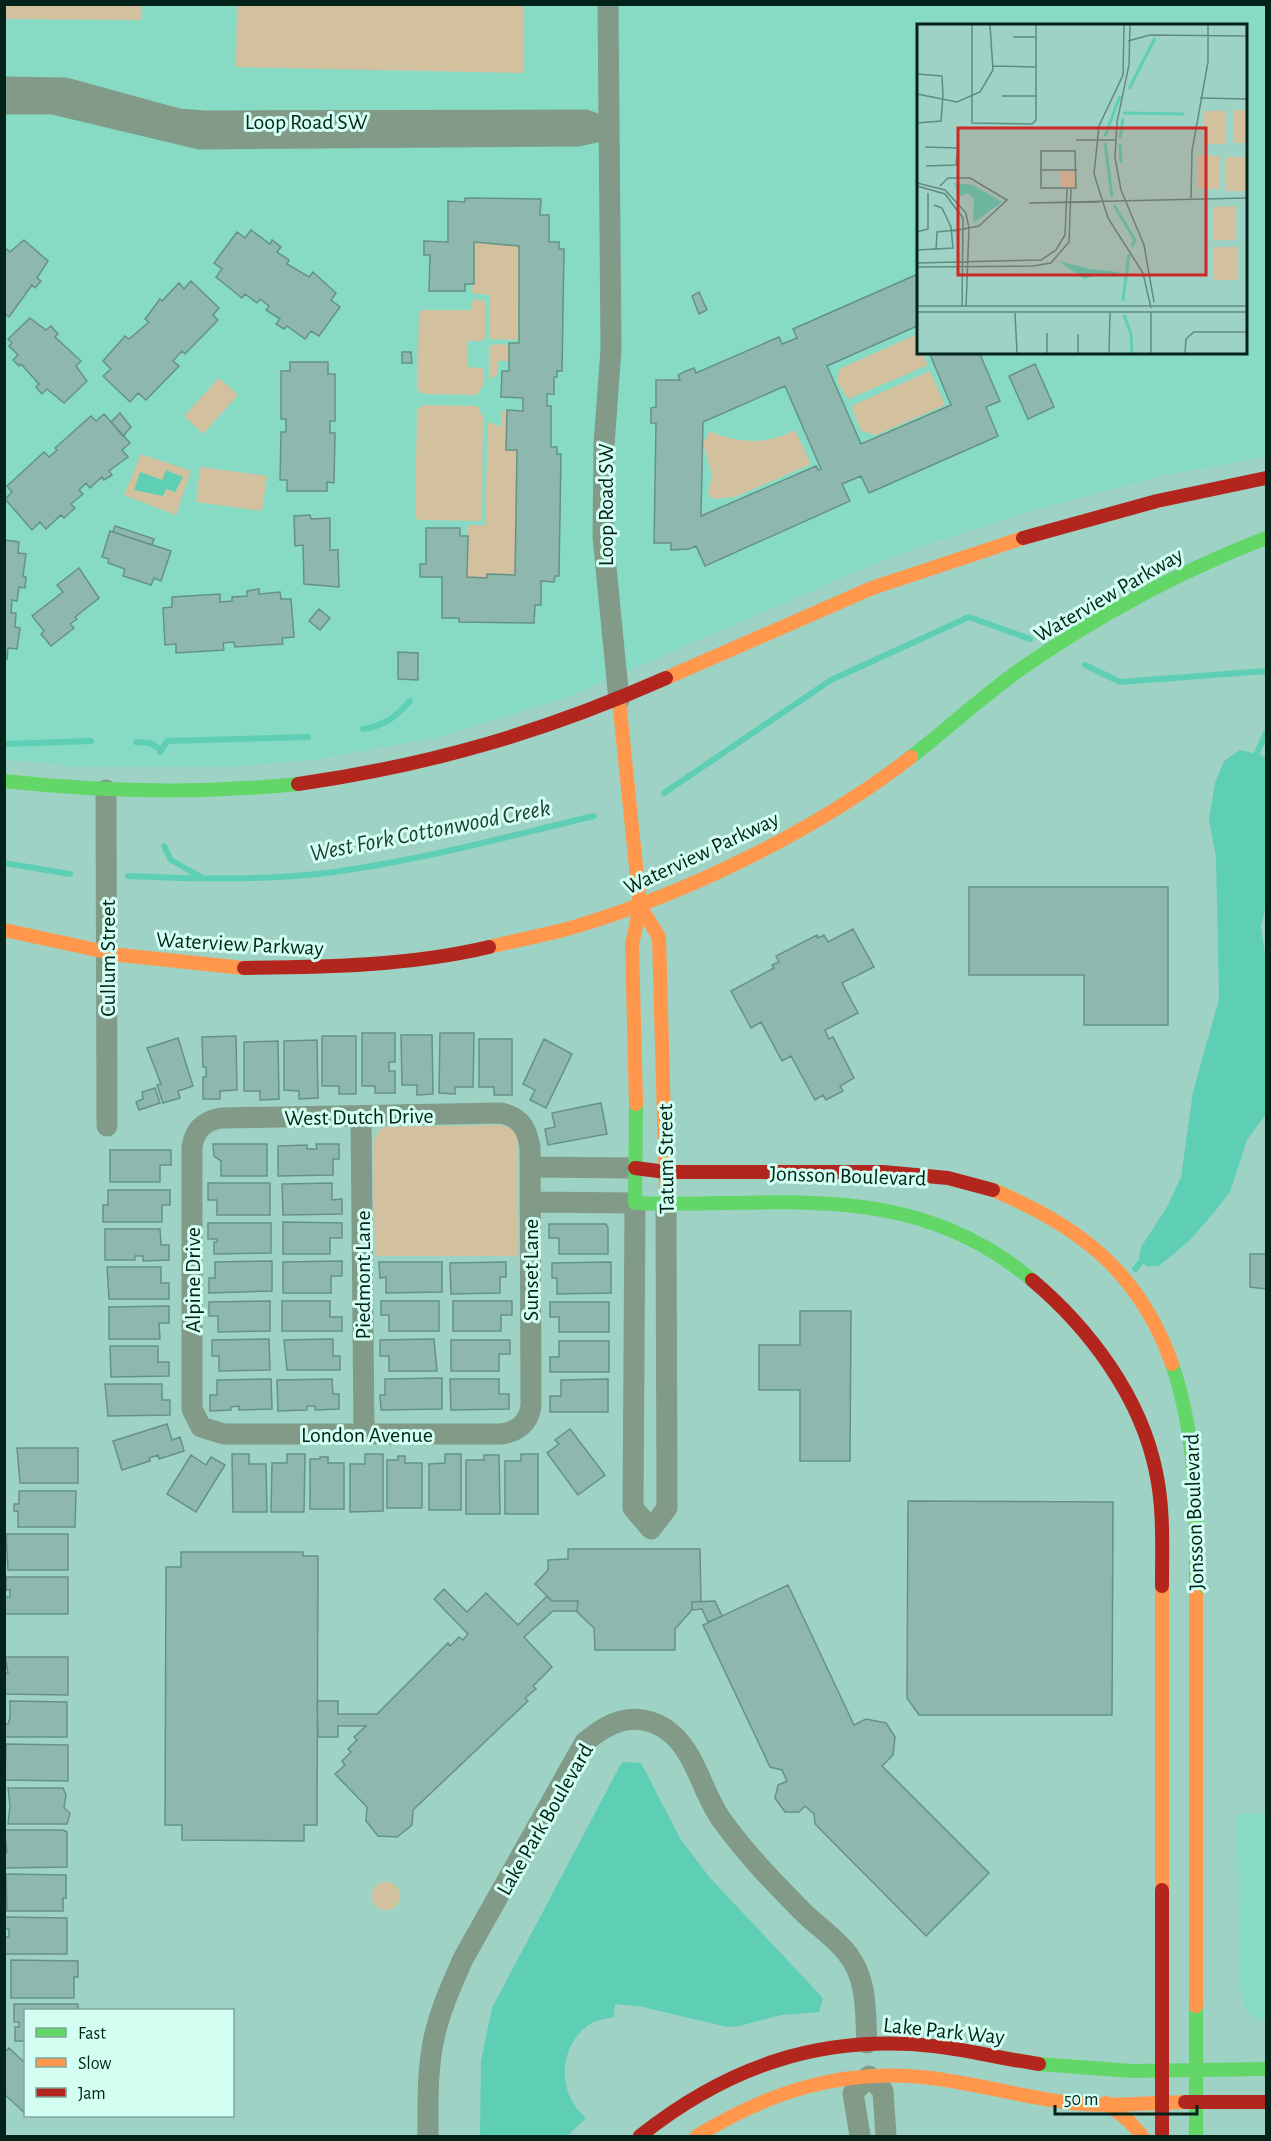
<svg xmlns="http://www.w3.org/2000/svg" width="1271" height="2141" viewBox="0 0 1271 2141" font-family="'Alegreya Sans',sans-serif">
<rect width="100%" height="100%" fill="#9ed2c4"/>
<!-- built -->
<path fill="#87dbc5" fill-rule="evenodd" d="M5,5h1261v452l-101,18 -49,13 -74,20 -109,34 -59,22 -306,133 -133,41 -123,22 -77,7h-158l-72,-8zM918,26h328v326h-328z
M1266,1813v209l-9,-2 -12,-10 -6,-29 -1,-167z"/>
<!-- green -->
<path fill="#d2c09e" d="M5,4l137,1v15l-137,-1z
M237,5h287l-1,68 -287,-6z
M474,242l45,4 -1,94 -28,-1v-44l-18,-2z
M473,299l13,2 -1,36 -3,4h-14l-1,26 15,1 2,3v12l-7,12 -53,-1 -7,-4 2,-78 3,-2h49z
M915,335l3,17 4,1 6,12 -80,34 -11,-17 2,-13z
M494,344l15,1v16h-11v14l-9,4v-32z
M930,371l15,34 -69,30 -15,-4 -10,-25z
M219,378l19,17 -35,39 -19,-18z
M424,405l53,1 6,11 -1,104 -64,-1 -3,-3 2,-108z
M507,410l-1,40h11l-2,125 -28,-1v4l-20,-1v-52h18l3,-103 14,5v-16z
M795,430l16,34 -76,33 -23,2 -4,-6 4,-18 -9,-32 7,-12c29,13 56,14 85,-1z
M141,454l50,17 -15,44 -52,-20z
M200,467l67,9 -5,35 -66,-9z
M501,1125l12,5 5,10v116h-143l-2,-116 9,-13z
M372 1896a14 14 0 1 1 28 0a14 14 0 1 1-28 0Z"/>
<!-- water -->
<path fill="#5eceb5" d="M166,470l17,7 -8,15 -9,-3 -3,7 -29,-6 6,-18 22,8z
M1240,750l22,5 4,5v144l-5,23 5,34v153l-19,26 -17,52 -14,18 -26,30 -31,26h-13l-7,-9 2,-10 26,-40 14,-30 12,-85 26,-93 -3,-142 -7,-38 6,-36 9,-22z
M622,1762l19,1 40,77 30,39 112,119 -4,14 -38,3 -42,11 -12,1 -84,-20 -28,-3 -1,13c-9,2 -19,3 -27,9 -29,23 -30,68 -1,92l-19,18h-87l1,-75 11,-53z"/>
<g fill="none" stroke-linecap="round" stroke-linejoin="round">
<!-- stream -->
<path stroke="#5eceb5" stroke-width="6" d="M1085,665l35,17 146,-11
M363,729c21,-3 33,-12 47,-28
M136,742l14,1 10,6
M4,744l87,-3
M160,752l7,-11 141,-4
M1254,760l12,-27
M664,793l167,-113 138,-63 61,22
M164,846l7,14 30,17
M4,863l66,11
M128,876c68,3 139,5 206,-4 88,-12 175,-36 260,-56
M1135,1269l11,-13"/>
</g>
<!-- building -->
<path fill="#8eb8ad" stroke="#659288" stroke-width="1.5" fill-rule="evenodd" d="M465,198l76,1 -1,16h9v27h10v7h5l-2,122h-5v6h-3v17h-7v12h4v41h6v7h4l-2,122h-4l-1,6 -13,-1v24h-6l-1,18 -75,-1v-4h-17v-41h-22v-13h6v-36h34v8h8l-1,41 20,1v-4l28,1 2,-125h-11l1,-40 16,1v-13l-22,-1 1,-26h7v-28h10v-97l-45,-4v42h-9v7h-36l1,-36h-6v-14l24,1v-41l17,1z
M251,230l19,14 2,-4 9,7 -4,5 12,8 -2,4 22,13 4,-5 23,21 -5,7 9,7 -21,29 -8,-5 -6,8 -18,-13 -3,3 -8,-5 4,-5 -14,-9 3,-4 -9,-7 -3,4 -12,-9 -3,4 -26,-21 6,-8 -8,-6 23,-31 8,6z
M24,240l24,21 -11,17 4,3 -6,7 -3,-3 -23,32 -5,-4v-66l6,5z
M918,274v55l-1,-3 -90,40 34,78 90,-39 -22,-53h50l21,49 -14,6 12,29 -129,57 -8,-17 -19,8 8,17 -145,65 -9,-20 -7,3 -18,1v-7h-17l2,-120h-5v-15l5,-1v-27h24l-2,-5 8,-4 8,-3 2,5 83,-36 3,7 15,-6 -4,-9zM785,386l36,83 -3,1 -2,-4 -115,50 2,-94z
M191,281l28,27 -6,7 5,5 -33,34 -3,-3 -9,10 6,5 -33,34 -8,-7 -8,9 -27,-26 8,-7 -8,-8 22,-25 4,3 20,-17 -4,-3 15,-20 2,2 17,-18 5,6z
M699,292l8,18 -8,4 -7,-18z
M30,318l16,12 5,-4 7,8 -3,3 26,24 -5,5 11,15 -23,22 -17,-14 -5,5 -6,-7 3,-3 -18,-20 -2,2 -6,-6 5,-5 -9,-9 3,-3 -4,-4z
M402,352h9l1,11h-10z
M290,362h38v12h7v47h-5v12h5l-1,50 -7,-1v9h-40v-11h-7l1,-48h5v-13h-5v-48h9z
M1035,364l19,43 -26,12 -19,-43z
M120,413l11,14 -8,9 -12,-14z
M104,414l26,29 -8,7 6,7 -19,14 3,4 -8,5 -2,-3 -12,11 -4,-5 -7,7 4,4 -12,10 4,4 -11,10 -3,-3 -15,14 -6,-7 -8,8 -27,-31 7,-7 -5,-6 37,-34 5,5 8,-7 -2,-2 36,-32 5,5z
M310,515l1,4 19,-1v32h8l1,37 -35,-3 -1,-39 -8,1 -1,-30z
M115,526l39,13 -2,6 -39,-13z
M110,531l61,20 -10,30 -7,-3 -3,7 -15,-5 -13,-4 2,-7 -17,-6 1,-4 -7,-2z
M4,540l15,2 -1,11 8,1 -3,22 3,1 -1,11 -6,-1 -2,14 -5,-1 -1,13h5l-1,14 5,1 -3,21 -9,-1 -1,11h-3z
M79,568l20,30 -24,19 2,2 -7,5 4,4 -23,18 -10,-12 3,-3 -12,-15 31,-24 -6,-7z
M259,589v5l21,-2 1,7h10l3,38 -12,1 1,6 -48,3 -1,-5 -11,1 1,7 -48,3v-9l-11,1 -2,-37 9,-1v-10l48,-3v8l12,-1v-4l15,-1v-5z
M319,609l11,9 -10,12 -11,-9z
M398,652l20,1v27l-20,-1z
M969,887h199v138h-84v-50h-115z
M853,929l21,38 -32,16 16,30 -33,17 4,9 4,-2 21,41 -14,8 3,5 -17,9 -3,-5 -8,5 -24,-44 -9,5 -21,-39 -10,6 -20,-37 43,-23 -2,-3 7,-3 -3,-6 41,-21 1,3 6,-3 4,7z
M362,1033h33v29h-6v9h6v22h-20v-7h-13z
M440,1033h34l-1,54h-18v7l-16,-1z
M401,1035h31l1,59 -16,1v-10h-15z
M236,1036l1,54 -17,1v8h-17v-22h3v-10h-3l-1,-30z
M322,1036h34v58h-17v-8h-17z
M178,1038l15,48 -15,5 2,7 -17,5 -6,-18 4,-1 -14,-36z
M479,1039h33v56h-18v-8h-15z
M544,1039l28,15 -26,54 -16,-8 5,-10 -12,-6z
M317,1040l1,58 -19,1v-8l-15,-1v-49z
M278,1041l1,58 -19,1v-9h-16v-49z
M155,1088l5,15 -21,7 -3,-8 7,-3 -1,-7z
M601,1103l6,31 -59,11 -3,-16 10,-2 -3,-14z
M213,1144h54v32h-46v-15l-7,-5z
M316,1144h23v15h-6v16l-55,1v-30l29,-1v4h10z
M110,1150h61v15h-11v17h-50z
M208,1183h62v32h-53v-15h-9z
M332,1183v17l10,-1v15l-59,1 -1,-31z
M108,1190h62v15h-8v17h-59v-17h5z
M283,1222l59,1v15h-12v16h-47z
M208,1223h63v30l-57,1v-12h3v-3h-9z
M549,1224h57l2,4v26h-49v-16h-10z
M105,1229h55l1,16h8v15l-26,1v-5h-8v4h-30z
M1250,1254h16v35l-16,-2z
M272,1261v30l-63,2v-15h6v-16z
M342,1261v15h-11v17h-48v-31z
M379,1262h63v30l-56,1v-16l-6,1z
M506,1262v15h-6v16l-49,1 -1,-31z
M611,1262v31l-54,1v-16h-5v-15z
M107,1267h54v16h8v16h-60z
M270,1301v30l-52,1v-16h-9v-14z
M282,1301h48v16h12v14h-60z
M381,1301h58v30h-50v-16h-8z
M453,1301h59v14h-11v16h-48z
M550,1302h59v30h-50v-15h-9z
M169,1306v17h-10l1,16h-51v-32z
M800,1311h51l-1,150h-50v-71h-41v-45h41z
M269,1339l1,31 -51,1v-15h-7v-16z
M333,1339v17h7v14h-53l-3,-30z
M434,1339l3,32h-48v-15h-9v-16z
M451,1340h59v14h-11v17h-48z
M559,1341h50v31h-59v-15h9z
M110,1346h48v16h11v14l-58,1z
M442,1378v31l-61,1 -1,-15h5v-16z
M271,1379l1,30 -33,1v-4l-8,1v3l-21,1v-16h7v-15z
M332,1379l1,15h6v15l-24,1v-4h-8v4l-29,1 -1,-31z
M450,1379h49v15h10v15l-58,1z
M608,1379v33h-58v-16h11v-16z
M105,1384h57v16h8v15l-62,1z
M167,1424l5,16 8,-3 4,14 -25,8 -1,-4 -9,3 1,3 -28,9 -9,-29z
M570,1429l35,46 -27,20 -31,-42 12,-9 -4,-4z
M17,1448h61v35h-58z
M232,1454h17v10h17l1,48h-34z
M287,1454h18l-1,58h-33l1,-49h15z
M365,1454h18v57l-33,1v-48h15z
M445,1454h16v56h-32v-46l16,-1z
M521,1454h17v60h-33v-53h16z
M191,1455l15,10 5,-8 14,8 -29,47 -29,-18z
M484,1455h15l1,59h-34v-54h18z
M398,1456h7v7h17v45h-35v-48h11z
M320,1457h8v6h16v46h-34v-50h10z
M19,1491h57l-1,36h-57v-16h-4v-7h5z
M908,1501l205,1 -1,213h-193l-12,-17z
M6,1534h62v36h-60z
M568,1549h132l1,53h-9v8l-17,19v21h-80l-1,-22 -17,-16 1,-11h-26l-17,-17 13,-14v-10l20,-1z
M181,1552h122v4h15l-1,269h-13v16l-122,-1v-15h-17l1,-258h15z
M6,1577h62v37h-63v-17h5v-7h-4z
M788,1585l66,140 12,-6 20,4 9,14 -2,18 -11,11 107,107 -63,63 -111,-112 -1,-10 -9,-8 -6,6h-14l-10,-14 3,-13 9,-4 -5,-11 -12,-3 -67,-142z
M444,1589l23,23 19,-19 32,32 29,-29 5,5h26l-1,10h-24l-29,26 28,30 -19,19 3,3 -11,9 3,3 -115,109 -1,15 -15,12 -19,-1 -12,-15 1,-14 -32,-33 10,-9 -3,-4 9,-9 -3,-3 9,-9 -3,-3 12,-11h-28v11h-20l-1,-36h21v13h39l71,-71 2,3 9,-9 4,3 5,-6 -34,-35z
M715,1601l7,15 -14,6 -6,-13 -10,1v-8z
M5,1657h63v38l-63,-1v-21h3z
M10,1701l57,1v35h-62v-13h3l2,-6z
M6,1744l62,1v36l-63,-1z
M8,1788h55l3,7 -2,13 6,5 -3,11h-59l2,-18z
M4,1830h59l4,2v35l-63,1v-16h3z
M6,1874l60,1v23h-3v13h-56z
M5,1917l62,1v36h-62v-17h4v-8h-4z
M11,1960l67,1v16h-4v21h-63z
M14,2004h64v6h-52v31h-11v-14h4v-5h-5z
M9,2048l17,16v50l-22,-20v-41z"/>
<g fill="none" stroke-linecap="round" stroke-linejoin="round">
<!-- street -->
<path stroke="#819b88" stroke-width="21" d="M608,4l3,345 -7,96 -1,92 16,163
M4,87l61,1 113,31 27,2 381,-1 23,9
M4,104h49l147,35 378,-3 31,-7
M106,790l1,336
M501,1113c20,4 26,16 29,34l1,259c-2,17 -14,26 -30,28h-277l-23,-7 -9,-18v-261c2,-18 12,-27 29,-30z
M361,1116l3,317
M530,1167l105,1
M530,1202l105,1 -2,305 18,21 16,-21 -1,-303
M428,2136c0,-32 -1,-66 6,-98 6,-28 18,-54 29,-79l122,-217c24,-20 49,-32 79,-14 31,19 37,63 57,91 25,35 55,66 85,96 14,13 32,25 43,41 19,25 16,58 18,87
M860,2136l-7,-43 16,-17 14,15 3,45"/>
<!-- fast -->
<path stroke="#63d668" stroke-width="14" d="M911,757c36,-28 70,-59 107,-86 77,-54 160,-99 248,-133
M4,781c99,11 195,13 294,3
M636,1104l-1,99c145,5 275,-26 397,77
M1172,1364c26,76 24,153 24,232
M1196,2006v130
M1039,2064l92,7 135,-2"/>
<!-- slow -->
<path stroke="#ff974d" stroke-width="14" d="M666,678l206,-90 151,-50
M619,700l21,206 -8,39 4,159
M640,906l19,31 7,254
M4,930l116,25 124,13
M489,947c28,-7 57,-12 85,-20 114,-34 243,-97 337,-170
M993,1190c87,36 147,83 179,174
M1162,1586v304
M1196,1596v410
M1106,2103l23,18 13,15
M697,2136c70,-43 142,-67 225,-59 50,5 99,20 149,26 37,4 76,0 114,-1"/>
<!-- jam -->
<path stroke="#b3261e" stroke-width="14" d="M1023,538l134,-37 109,-23
M298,784c133,-19 246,-52 368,-106
M244,968c82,-1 165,-2 245,-21
M635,1168l31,4h217l65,6 45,12
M1032,1280c57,48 109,117 124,192 8,37 6,76 6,114
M1162,1890v246
M1185,2102h81
M640,2136c88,-70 181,-102 294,-90 35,4 70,13 105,18"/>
</g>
<g text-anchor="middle" stroke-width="6" stroke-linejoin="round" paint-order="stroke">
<!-- street labels -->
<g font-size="22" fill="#02221a" stroke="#d2fff1">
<text x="306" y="129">Loop Road SW</text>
<text transform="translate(605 505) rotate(-90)" y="8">Loop Road SW</text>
<text transform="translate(1108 594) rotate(-30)" y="8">Waterview Parkway</text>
<text transform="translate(701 852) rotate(-25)" y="8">Waterview Parkway</text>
<text transform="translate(240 943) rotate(3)" y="8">Waterview Parkway</text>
<text transform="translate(107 958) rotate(-90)" y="8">Cullum Street</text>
<text transform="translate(359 1116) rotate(-1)" y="8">West Dutch Drive</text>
<text transform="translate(665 1159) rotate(-91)" y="8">Tatum Street</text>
<text transform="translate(848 1175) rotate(2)" y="8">Jonsson Boulevard</text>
<text transform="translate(530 1270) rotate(-90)" y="8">Sunset Lane</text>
<text transform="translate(362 1275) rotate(-90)" y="8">Piedmont Lane</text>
<text transform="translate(192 1280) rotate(-90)" y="8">Alpine Drive</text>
<text x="367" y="1442">London Avenue</text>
<text transform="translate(1193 1512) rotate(-92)" y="8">Jonsson Boulevard</text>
<text transform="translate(544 1819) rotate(-60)" y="8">Lake Park Boulevard</text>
<text transform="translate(944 2030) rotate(6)" y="8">Lake Park Way</text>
</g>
<!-- water labels -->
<g font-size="24" font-style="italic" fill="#203d35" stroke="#d2fff1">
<text transform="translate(430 830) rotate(-11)" y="8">West Fork Cottonwood Creek</text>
</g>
</g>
<!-- overview -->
<g transform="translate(917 24)">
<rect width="330" height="330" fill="#9ed2c4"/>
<path d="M317,86h13v33h-13zM287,87h22v33h-22zM281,131l22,1 -1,33 -21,-1zM309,133h21v34h-21zM143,147h14l1,16 -14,1zM319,182v34h-22l-1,-33zM297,223h23v33h-23z" fill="#d2c09e"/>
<path d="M36,159l20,2 29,17 -29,21 1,-24 -6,-6 -7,3zM142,237l31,8 29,3 -6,5 -14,-3 -15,5z" fill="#5eceb5"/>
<path fill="none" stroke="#5eceb5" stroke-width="3" d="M212,65l26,-51M206,89l61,1M188,112l15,-40M203,114l3,-20M188,119l7,54M203,120l1,19M197,181l21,35 -3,7M206,277l6,-47M207,291l7,19 1,19"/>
<path fill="none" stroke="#608c80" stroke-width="1.5" d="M55,1v98l60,1 4,-4v-95M207,1l-1,50 -24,51 -5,48 14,44 35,55 8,35M213,1l-1,40 -12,57 -2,36 6,32 23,55 10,57M96,13h23M211,17l22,-6 97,1M76,42l43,1M0,50l25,2 1,19 -2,26 -24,2M0,70l40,8 23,-10 13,-22 -3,-45M85,72h34M283,74l47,1M159,116h39M8,123l33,1 -2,17 -30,1M124,127h34l1,37h-35zM123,146h37M0,159l28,7 21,23 3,15 -3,79M0,162l28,8 18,24 -1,89M23,162l8,-8h22l37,22 -28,26 -26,5M274,174l1,-47 16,-89v-37M112,179l218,-5M112,179l71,-1M0,208l11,-3v-36M0,226l36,-2 -2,-21 -9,-19 -8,-3M19,226l1,-18 28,-3M0,239l124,-3 15,-10 9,-15 2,-46M0,243l116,-1 18,-3 18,-21 2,-53M0,282h330M0,288h330M98,289l2,40M130,309v20M161,329v-19M192,329l1,-40M234,329v-41M268,329l1,-14 8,-7h53"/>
<path fill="#cb2827" fill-opacity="0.15" stroke="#cb2827" stroke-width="3" d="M41,104h248v147h-248z"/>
<rect width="330" height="330" fill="none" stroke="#02221a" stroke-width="3"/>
</g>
<!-- border -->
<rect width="1271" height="2141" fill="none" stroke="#02221a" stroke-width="12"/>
<!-- legend -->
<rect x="24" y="2009" width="210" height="108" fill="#d2fff1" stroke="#7fa79b" stroke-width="1.5"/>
<rect x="36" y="2028" width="30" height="9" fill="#63d668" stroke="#7fa79b" stroke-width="1.5"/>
<text x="78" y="2039" font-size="18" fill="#02221a">Fast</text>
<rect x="36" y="2058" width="30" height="9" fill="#ff974d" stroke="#7fa79b" stroke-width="1.5"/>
<text x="78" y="2069" font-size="18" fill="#02221a">Slow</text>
<rect x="36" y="2088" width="30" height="9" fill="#b3261e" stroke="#7fa79b" stroke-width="1.5"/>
<text x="78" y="2099" font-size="18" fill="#02221a">Jam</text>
<!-- scale -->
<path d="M1055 2105v9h142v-9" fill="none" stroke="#02221a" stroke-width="3"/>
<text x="1064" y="2105" font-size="18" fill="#02221a" stroke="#d2fff1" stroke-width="4.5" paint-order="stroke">50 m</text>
</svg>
